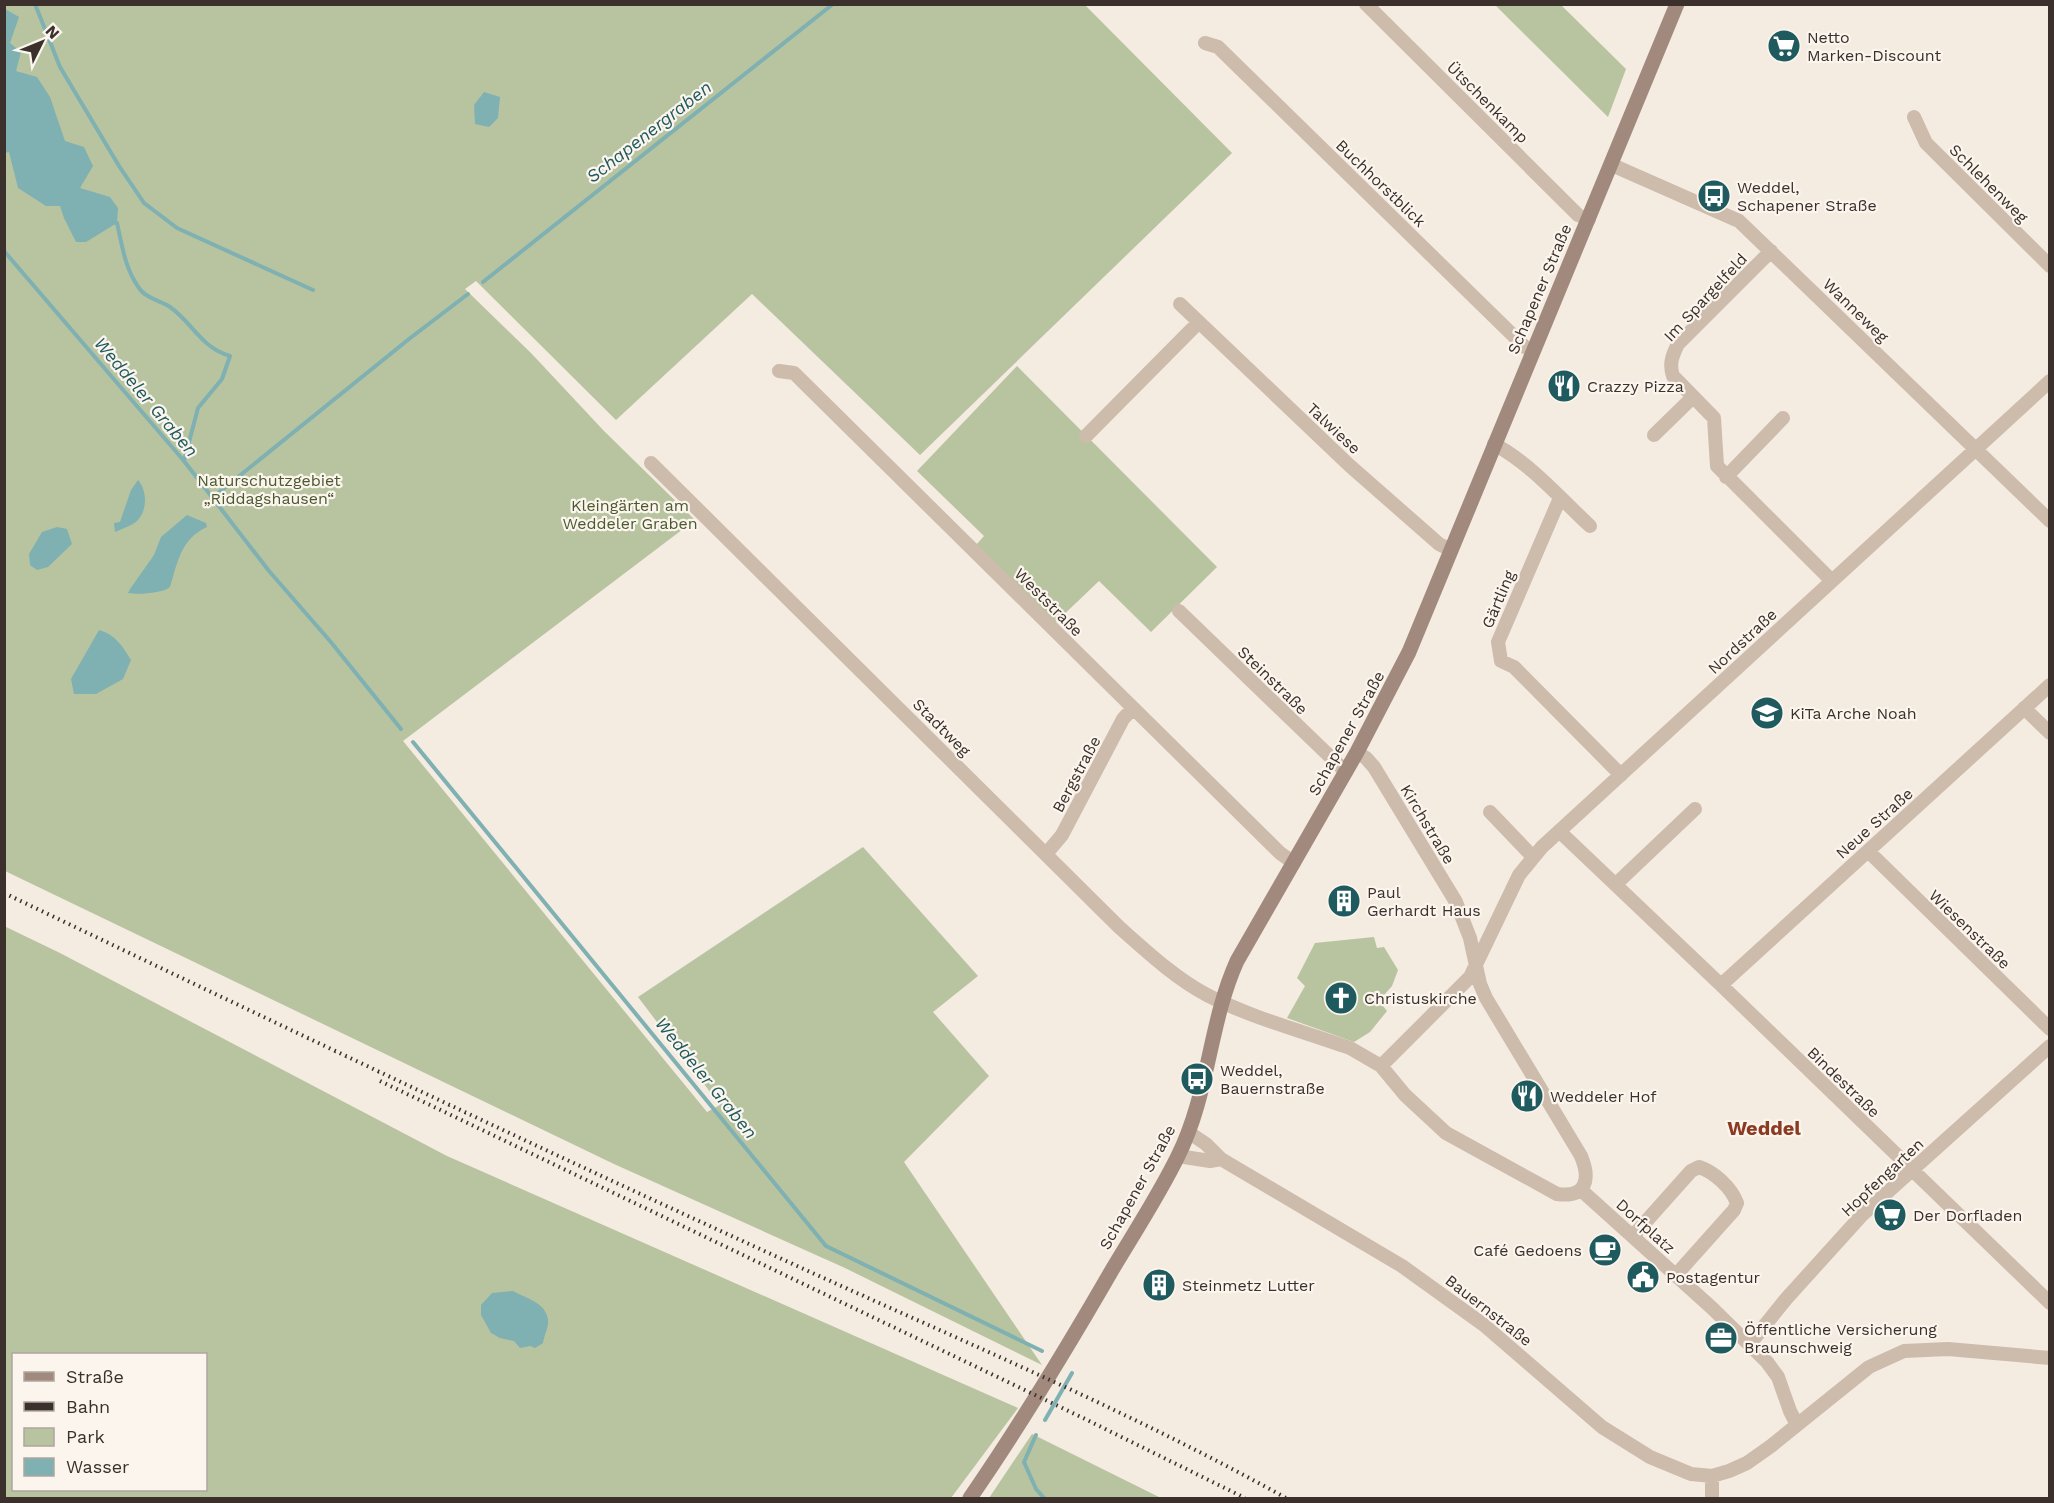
<svg xmlns="http://www.w3.org/2000/svg" width="2054" height="1503" viewBox="0 0 2054 1503" font-family="'Work Sans',sans-serif">
<rect width="100%" height="100%" fill="#f4ebe1"/>
<!-- green -->
<path fill="#b8c4a0" fill-rule="evenodd" d="M4,5h1081l147,148 -312,302 -168,-161 -136,126 -140,-139 -11,8 66,64 73,78 91,89 -292,221 304,371 13,-7 -82,-108 225,-150 115,129 -45,36 56,64 -85,86 138,203 -197,-97 -231,-104 -609,-293z
M1495,5h66l65,64 -18,48z
M1017,366l200,201 -66,65 -52,-51 -44,42 -79,-78 8,-9 -67,-65z
M4,926l56,27 387,203 571,252 -67,90h-946zM14,1354h192v136h-192z
M1374,937l3,11 7,-1 14,23 -6,16 -13,15 8,10 -17,21 -16,10 -67,-24 18,-32 -8,-8 18,-35z
M1032,1434l129,64h-172z"/>
<!-- water -->
<path fill="#7fb0b2" d="M5,9l14,8 -9,26 11,9 -5,19 21,6 13,20 15,44 19,6 9,19 -13,22 30,9 8,11 -1,15 -31,19h-10l-12,-24 -4,-12h-14l-28,-18 -9,-36 -4,1z
M484,92l16,5 -2,21 -9,9 -14,-3 -1,-19z
M138,480c10,11 10,35 -5,44 -5,3 -12,5 -18,8l-1,-9 6,-1 11,-32z
M187,515l19,8 1,4c-26,12 -29,34 -37,60 -6,6 -32,8 -42,6l2,-4 24,-34 7,-18z
M57,527l10,2 5,15 -24,23 -11,3 -7,-5 -1,-11 13,-22z
M99,630c16,4 24,17 32,30l-8,19 -27,15h-22l-3,-15z
M513,1291c12,7 33,11 35,29 1,6 -4,16 -5,23l-8,5 -5,-2 -10,2 -6,-7 -14,-3 -9,-5 -10,-18v-10l11,-12z"/>
<g fill="none" stroke-linecap="round" stroke-linejoin="round">
<!-- stream -->
<path stroke="#7fb0b2" stroke-width="4" d="M35,4l25,63 59,99 25,37 33,25 136,62
M114,222l3,1c5,22 8,46 22,65 6,10 22,13 31,19 22,15 30,40 60,49l-8,23 -24,29 -14,53
M4,251l180,210 85,110 61,70 71,88
M483,282l350,-278
M212,498l197,-159 59,-45
M413,742l413,504 216,105
M1045,1420l27,-47
M1036,1435l-12,27 12,27 8,9"/>
<!-- street -->
<path stroke="#cdbbac" stroke-width="14" d="M1366,4l212,211 11,4
M1205,43l13,4 307,300 7,4
M1914,117l12,26 124,123
M1612,165l127,56 311,300
M1771,251l-93,93c-6,12 -9,20 -5,32l41,42 3,48 115,115
M1180,304l169,161 90,79 12,6
M779,371l15,2 486,480 14,10
M1654,435l39,-38
M1086,436l113,-114
M1494,444c37,20 66,54 96,82
M651,463l468,464c27,24 56,51 88,68 45,23 95,36 143,53l31,18 24,29 41,38 111,61c29,4 34,-14 24,-38l-95,-158 -6,-14 -10,-46 -14,-36 -82,-135 -8,-9 -9,-6
M1726,477l57,-59
M1560,498l-62,144 3,19 13,6 107,108
M1179,611l167,161
M2024,708l26,25
M1490,812l43,45
M1559,831l162,154 329,318
M1868,851l182,178
M1046,854l16,-19 61,-116 10,-11
M1616,884l79,-75
M1721,985l329,-300
M1381,1066l89,-89 49,-102 23,-28 508,-466
M1188,1132l18,12 15,15 181,107 82,59 118,102 48,30 41,17 21,2 17,-5 18,-8 24,-17 98,-79 35,-16 44,-2 102,9
M1178,1156l32,5 11,-2
M1581,1190l131,118 55,54 11,15 12,34 7,14
M1633,1236l58,-65 8,-4c15,5 32,20 38,36l-3,7 -58,65
M1749,1345l37,-46 76,-84 188,-169
M1712,1476v22"/>
<!-- secondary -->
<path stroke="#a18a7d" stroke-width="15" d="M970,1498c51,-74 97,-150 142,-228 22,-37 47,-75 66,-114 31,-62 31,-133 59,-195l120,-209 52,-100 268,-648"/>
<!-- rail -->
<path stroke="#3b302b" stroke-width="4" stroke-dasharray="1.5 4.5" stroke-linecap="butt" d="M4,893c259,124 519,248 780,367 168,77 340,148 502,238
M380,1081l701,336 164,81"/>
</g>
<!-- icons -->
<defs>
<g id="supermarket-disc" transform="scale(1.725)"><circle r="9.5" fill="#1f5a5e" stroke="#fbf5ee"/><path d="M-6-5.5h2.5l.6 2H6L4.5 2H-2.5L-4.4-4H-6ZM-1.5 3.2a1.3 1.3 0 1 0 .1 0ZM3 3.2a1.3 1.3 0 1 0 .1 0Z" fill="#fff"/></g>
<g id="bus-disc" transform="scale(1.725)"><circle r="9.5" fill="#1f5a5e" stroke="#fbf5ee"/><path d="M-5-6H5V4H4V6H2V4H-2V6H-4V4H-5ZM-3.5-4V0h7V-4ZM-3.5 1.2v1.5H-2V1.2ZM2 1.2v1.5H3.5V1.2Z" fill="#fff"/></g>
<g id="restaurant-disc" transform="scale(1.725)"><circle r="9.5" fill="#1f5a5e" stroke="#fbf5ee"/><path d="M-5-6h1v4h1v-4h1v4h1v-4h1v5L-1.5 .5V6h-2V.5L-5-1ZM5-6V6H3V1.5H1.5Q1.5-4 5-6Z" fill="#fff"/></g>
<g id="school-disc" transform="scale(1.725)"><circle r="9.5" fill="#1f5a5e" stroke="#fbf5ee"/><path d="M0-5L7-2L0 1L-7-2ZM-4 1L0 2.5L4 1V4Q0 6-4 4Z" fill="#fff"/></g>
<g id="building-disc" transform="scale(1.725)"><circle r="9.5" fill="#1f5a5e" stroke="#fbf5ee"/><path d="M-4-6H4V6H1V3H-1V6H-4ZM-2.5-4.3h1.7v1.8h-1.7ZM.8-4.3h1.7v1.8H.8ZM-2.5-1h1.7V.8h-1.7ZM.8-1h1.7V.8H.8Z" fill="#fff"/></g>
<g id="church-disc" transform="scale(1.725)"><circle r="9.5" fill="#1f5a5e" stroke="#fbf5ee"/><path d="M-1.2-6h2.4v3.5h3.3v2.4h-3.3V6h-2.4V-.1h-3.3v-2.4h3.3Z" fill="#fff"/></g>
<g id="cafe-disc" transform="scale(1.725)"><circle r="9.5" fill="#1f5a5e" stroke="#fbf5ee"/><path d="M-5.5-4.5H6V0H3Q3 3.5 0 3.5H-2.5Q-5.5 3.5-5.5 0ZM3-3.2v2h1.7v-2ZM-6 4.5H4V6H-6Z" fill="#fff"/></g>
<g id="civic-disc" transform="scale(1.725)"><circle r="9.5" fill="#1f5a5e" stroke="#fbf5ee"/><path d="M-.6-6.5H3V-4.5H.6V-3L4-1V1h2V6H-6V1h2V-1L-.6-3ZM-1.2 2.5V6h2.4V2.5Z" fill="#fff"/></g>
<g id="office-disc" transform="scale(1.725)"><circle r="9.5" fill="#1f5a5e" stroke="#fbf5ee"/><path d="M-6-3h4V-5.5h4V-3h4V5H-6ZM-1-4.5V-3h2v-1.5ZM-6 0V1H6V0Z" fill="#fff"/></g>
</defs>
<g fill-rule="evenodd">
<use href="#supermarket-disc" x="1784" y="46"/>
<use href="#bus-disc" x="1714" y="196"/>
<use href="#restaurant-disc" x="1564" y="386"/>
<use href="#school-disc" x="1767" y="713"/>
<use href="#building-disc" x="1344" y="901"/>
<use href="#church-disc" x="1341" y="998"/>
<use href="#bus-disc" x="1197" y="1079"/>
<use href="#restaurant-disc" x="1527" y="1096"/>
<use href="#supermarket-disc" x="1890" y="1215"/>
<use href="#cafe-disc" x="1605" y="1250"/>
<use href="#civic-disc" x="1643" y="1277"/>
<use href="#building-disc" x="1159" y="1285"/>
<use href="#office-disc" x="1721" y="1338"/>
</g>
<g text-anchor="middle" stroke-width="4.5" stroke-linejoin="round" paint-order="stroke">
<!-- poi labels -->
<g font-size="16" fill="#3b302b" stroke="#fbf5ee" text-anchor="start">
<text x="1807" y="43">Netto<tspan x="1807" dy="18">Marken-Discount</tspan></text>
<text x="1737" y="193">Weddel,<tspan x="1737" dy="18">Schapener Straße</tspan></text>
<text x="1587" y="392">Crazzy Pizza</text>
<text x="1790" y="719">KiTa Arche Noah</text>
<text x="1367" y="898">Paul<tspan x="1367" dy="18">Gerhardt Haus</tspan></text>
<text x="1364" y="1004">Christuskirche</text>
<text x="1220" y="1076">Weddel,<tspan x="1220" dy="18">Bauernstraße</tspan></text>
<text x="1550" y="1102">Weddeler Hof</text>
<text x="1913" y="1221">Der Dorfladen</text>
<text x="1582" y="1256" text-anchor="end">Café Gedoens</text>
<text x="1666" y="1283">Postagentur</text>
<text x="1182" y="1291">Steinmetz Lutter</text>
<text x="1744" y="1335">Öffentliche Versicherung<tspan x="1744" dy="18">Braunschweig</tspan></text>
</g>
<!-- street labels -->
<g font-size="16" fill="#3b302b" stroke="#fbf5ee">
<text transform="translate(1488 102) rotate(45)" y="6">Ütschenkamp</text>
<text transform="translate(1381 183) rotate(44)" y="6">Buchhorstblick</text>
<text transform="translate(1989 183) rotate(45)" y="6">Schlehenweg</text>
<text transform="translate(1539 289) rotate(-67)" y="6">Schapener Straße</text>
<text transform="translate(1705 297) rotate(-47)" y="6">Im Spargelfeld</text>
<text transform="translate(1856 310) rotate(44)" y="6">Wanneweg</text>
<text transform="translate(1334 428) rotate(43)" y="6">Talwiese</text>
<text transform="translate(1498 599) rotate(-67)" y="6">Gärtling</text>
<text transform="translate(1049 602) rotate(45)" y="6">Weststraße</text>
<text transform="translate(1742 641) rotate(-43)" y="6">Nordstraße</text>
<text transform="translate(1273 680) rotate(44)" y="6">Steinstraße</text>
<text transform="translate(942 727) rotate(45)" y="6">Stadtweg</text>
<text transform="translate(1346 733) rotate(-61)" y="6">Schapener Straße</text>
<text transform="translate(1076 774) rotate(-62)" y="6">Bergstraße</text>
<text transform="translate(1874 823) rotate(-42)" y="6">Neue Straße</text>
<text transform="translate(1428 824) rotate(59)" y="6">Kirchstraße</text>
<text transform="translate(1970 929) rotate(44)" y="6">Wiesenstraße</text>
<text transform="translate(1844 1082) rotate(44)" y="6">Bindestraße</text>
<text transform="translate(1882 1177) rotate(-43)" y="6">Hopfengarten</text>
<text transform="translate(1137 1187) rotate(-61)" y="6">Schapener Straße</text>
<text transform="translate(1646 1226) rotate(42)" y="6">Dorfplatz</text>
<text transform="translate(1489 1310) rotate(38)" y="6">Bauernstraße</text>
</g>
<!-- park labels -->
<g font-size="16" fill="#4a5a2e" stroke="#fbf5ee">
<text x="269" y="486">Naturschutzgebiet<tspan x="269" dy="18">„Riddagshausen“</tspan></text>
<text x="630" y="511">Kleingärten am<tspan x="630" dy="18">Weddeler Graben</tspan></text>
</g>
<!-- water labels -->
<g font-size="18" font-style="italic" fill="#1f5a5e" stroke="#fbf5ee">
<text transform="translate(649 132) rotate(-38)" y="6">Schapenergraben</text>
<text transform="translate(146 397) rotate(50)" y="6">Weddeler Graben</text>
<text transform="translate(706 1078) rotate(51)" y="6">Weddeler Graben</text>
</g>
<!-- quarter labels -->
<g font-size="20" font-weight="bold" fill="#8c3b22" stroke="#fbf5ee">
<text x="1764" y="1135">Weddel</text>
</g>
</g>
<!-- border -->
<rect width="2054" height="1503" fill="none" stroke="#3b302b" stroke-width="12"/>
<!-- legend -->
<rect x="12" y="1353" width="195" height="138" fill="#fbf5ee" stroke="#aea6a0" stroke-width="1.5"/>
<rect x="24" y="1372" width="30" height="9" fill="#a18a7d" stroke="#aea6a0" stroke-width="1.5"/>
<text x="66" y="1383" font-size="18" fill="#3b302b">Straße</text>
<rect x="24" y="1402" width="30" height="9" fill="#3b302b" stroke="#aea6a0" stroke-width="1.5"/>
<text x="66" y="1413" font-size="18" fill="#3b302b">Bahn</text>
<rect x="24" y="1428" width="30" height="18" fill="#b8c4a0" stroke="#aea6a0" stroke-width="1.5"/>
<text x="66" y="1443" font-size="18" fill="#3b302b">Park</text>
<rect x="24" y="1458" width="30" height="18" fill="#7fb0b2" stroke="#aea6a0" stroke-width="1.5"/>
<text x="66" y="1473" font-size="18" fill="#3b302b">Wasser</text>
<!-- north arrow -->
<g transform="translate(42 42) rotate(47)" stroke="#fbf5ee" stroke-width="4.5" paint-order="stroke">
<path d="M0-4.5L10 22L0 15L-10 22Z" fill="#3b302b"/>
<text y="-9" font-size="16" font-weight="bold" text-anchor="middle" fill="#3b302b">N</text>
</g>
</svg>
